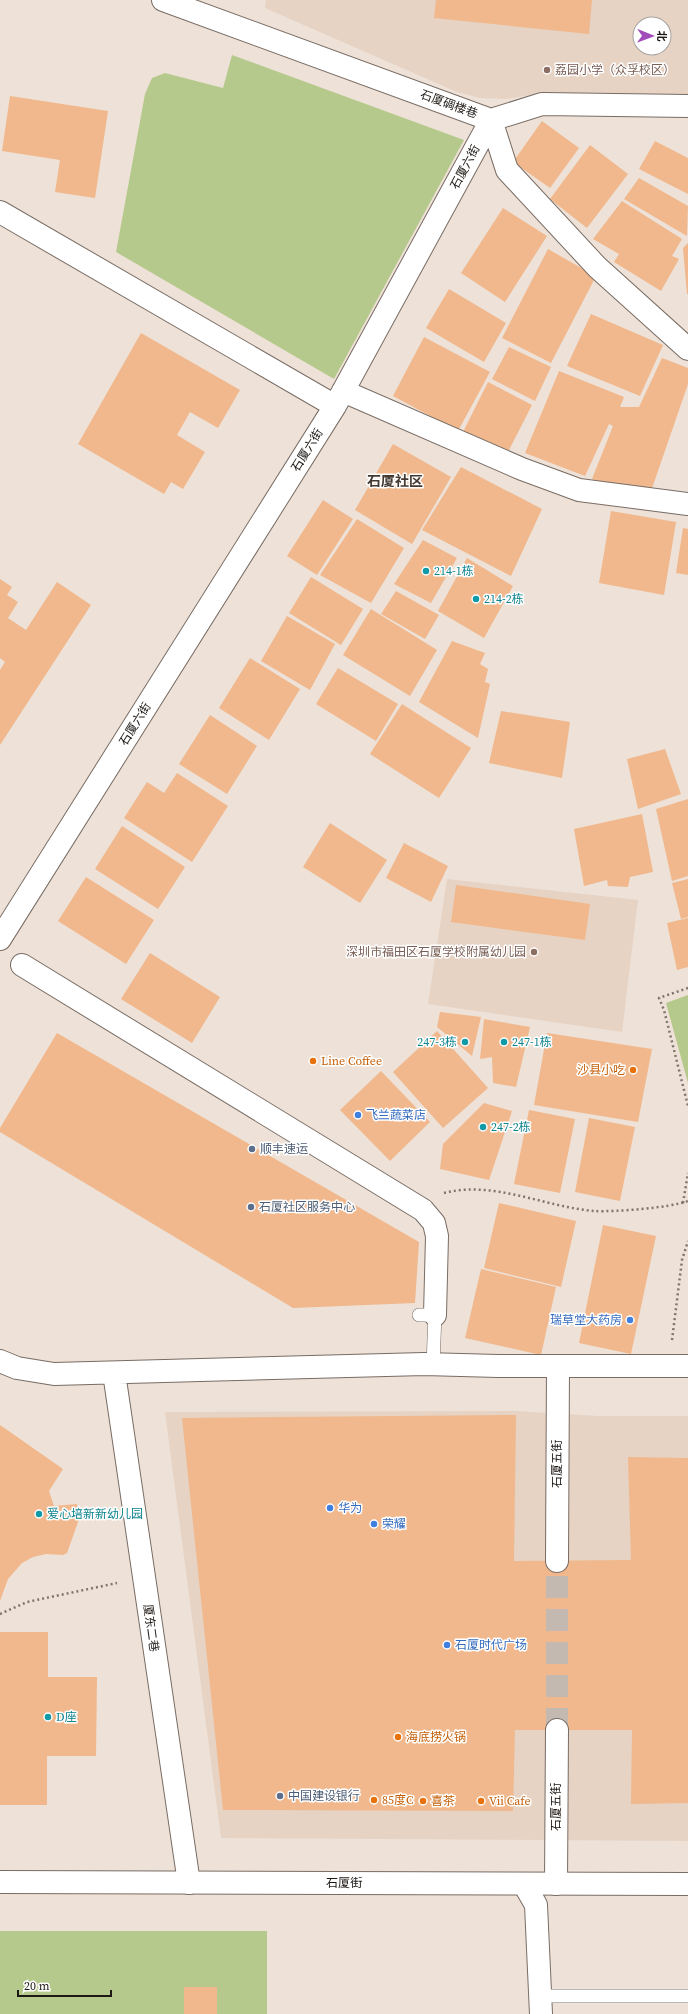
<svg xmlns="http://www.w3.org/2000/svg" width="688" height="2014" viewBox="0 0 688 2014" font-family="'Source Serif 4','Noto Sans SC',serif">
<rect width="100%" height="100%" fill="#eee1d7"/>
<!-- built -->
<path fill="#e6d3c4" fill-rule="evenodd" d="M266,0h422v95l-153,-1 -29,5 -26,-1 -23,-6 -192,-84zM640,24h24v24h-24z
M447,879l191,21 -16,132 -194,-28z
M516,1411l82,5h90v425l-467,-3 -56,-426z"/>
<!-- green -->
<path fill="#b6c98c" d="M232,55l232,85 -130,239 -218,-127 29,-158 7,-16 13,-5 58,15z
M688,995v88l-22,-80z
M0,1931h267v83h-267z"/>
<!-- building -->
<path fill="#f0b88c" d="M436,0h156l-3,34 -155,-16z
M10,96l98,15 -13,87 -40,-6 5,-32 -58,-9z
M542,121l37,27 -29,40 -37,-26z
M655,141l33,17v36l-49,-25z
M590,145l38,29 -41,54 -37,-29z
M639,178l49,28 -1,30 -63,-37z
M622,201l60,38 -10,17 7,3 -18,32 -47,-29 5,-8 -26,-15z
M503,208l44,28 -42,66 -44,-29z
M688,243v51h-1l-4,-46z
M548,249l42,24 4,7 -43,83 -49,-25z
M449,289l57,34 -22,39 -58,-34z
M591,314l72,31 -23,51 -73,-30z
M141,333l99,57 -22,38 -28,-16 -13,23 28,17 -22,37 -12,-7 -7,12 -86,-50z
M424,337l66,35 -32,59 -65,-35z
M509,347l42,20 -16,34 -43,-22z
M662,358l26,10v16l-39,113 -57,-18 21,-53 -4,-2 -24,52 -60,-23 34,-82 65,26 -4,10h19z
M488,382l44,23 -24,47 -45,-20z
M393,444l58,33 -39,67 -57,-34z
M461,467l81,42 -31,67 -89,-46z
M323,500l30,19 -36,56 -30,-19z
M611,511l65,11 -12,73 -65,-12z
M357,519l47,29 -33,55 -51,-28z
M683,528l5,1v46l-12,-2z
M423,540l34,18 -26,45 -37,-19z
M467,558l46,28 -29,52 -46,-27z
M311,577l52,32 -22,36 -52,-32z
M0,579l12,8 -5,8 11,7 -10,16 18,12 31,-48 34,23 -91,140v-75l5,-8 -5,-4z
M396,591l43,24 -14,24 -44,-25z
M371,609l66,41 -27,46 -67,-41z
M287,616l48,28 -25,46 -49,-29z
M452,641l33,12 -5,11 8,5 -3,13 5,2 -12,54 -59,-36z
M250,658l50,31 -31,51 -50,-32z
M338,668l60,36 -22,37 -60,-37z
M402,704l69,44 -32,50 -69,-44z
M501,711l69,11 -8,56 -73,-15z
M210,715l47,31 -30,48 -48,-30z
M665,749l16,45 -43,15 -11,-50z
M177,773l51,33 -36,56 -68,-44 23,-36 17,11z
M688,799v77l-16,5 -16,-72z
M642,814l11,58 -23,5 -2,10 -20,-1 -1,-6 -23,6 -10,-57z
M330,823l57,37 -27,43 -57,-36z
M122,826l63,41 -27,42 -63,-40z
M404,843l44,23 -17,36 -45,-24z
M86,877l68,43 -28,44 -68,-43z
M688,879v38l-7,2 -9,-36z
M456,885l134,19 -5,36 -134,-18z
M688,918v49l-11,3 -10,-47z
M150,953l70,44 -28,46 -71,-44z
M440,1012l41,5 -9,39 -35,-29z
M484,1019l46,8 -14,60 -23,-4 -1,-26 -12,2z
M437,1031l51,57 -45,40 -50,-56z
M57,1033l362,209 -4,61 -122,5 -293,-176v-4z
M547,1033l105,16 -14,73 -104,-17z
M381,1071l49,51 -40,39 -50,-51z
M484,1103l28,8 -23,69 -49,-11 3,-25z
M529,1110l46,9 -15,74 -46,-9z
M589,1118l46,9 -15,74 -45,-9z
M499,1203l77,18 -15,66 -77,-19z
M603,1225l53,11 -25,118 -52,-11z
M481,1269l75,18 -15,68 -76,-17z
M516,1415l-2,146 117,-1 -3,-103 60,1v345l-57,1 1,-74h-117l-2,81 -290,-1 -41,-392z
M0,1425l63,44 -14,22 5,15 23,-2 1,18 -11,31 -4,2 -17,-1 -13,3 -11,6 -14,16 -8,22z
M0,1632h48v45h49l-1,79h-49v49h-47z
M184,1987h33v27h-33z"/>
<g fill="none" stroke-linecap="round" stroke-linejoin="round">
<!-- street-tunnel -->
<path stroke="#c4b9b0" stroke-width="22" stroke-dasharray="22 11" stroke-linecap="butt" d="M557,1730v-169"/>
<!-- lane casing -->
<g stroke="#786c64" stroke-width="14">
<path id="lane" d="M419,1315h16l-2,49
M540,1996h148"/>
</g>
<!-- street casing -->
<g stroke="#786c64" stroke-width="24">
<path id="street" d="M163,0l328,120 16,50 90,97 91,82
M0,212l335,194
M343,391l179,78 57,21 109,14
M0,939l335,-533 156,-286 51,-16 146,2
M22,965l401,245 11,13 3,13 -2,79
M0,1361l17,7 37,6 370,-10 74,2h190
M114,1373l75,510
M557,1561l1,-194
M524,1884l12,21 5,109
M556,1884l1,-154"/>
</g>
<!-- secondary casing -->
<g stroke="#786c64" stroke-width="24">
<path id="secondary" d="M0,1882l688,2"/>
</g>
<!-- path -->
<path stroke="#7e756e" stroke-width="2.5" stroke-dasharray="2 3" stroke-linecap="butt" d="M688,988l-29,10 5,12 24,96
M444,1193c49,-13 101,14 150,18 21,1 75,-3 94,-10
M683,1203l5,-30
M672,1340l10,-80 6,-19
M0,1614l27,-12 90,-19"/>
<!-- lane -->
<use href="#lane" stroke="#fff" stroke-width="13"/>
<!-- street -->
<use href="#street" stroke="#fff" stroke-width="22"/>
<!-- secondary -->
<use href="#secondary" stroke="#fff" stroke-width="22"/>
</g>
<!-- markers -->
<g fill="#8d6e63" stroke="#fff" stroke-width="1.5">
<circle cx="547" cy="70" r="4"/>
<circle cx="534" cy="952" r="4"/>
</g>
<g fill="#0f9aa8" stroke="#fff" stroke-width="1.5">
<circle cx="426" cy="571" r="4"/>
<circle cx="476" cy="599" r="4"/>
<circle cx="465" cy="1042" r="4"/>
<circle cx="504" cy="1042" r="4"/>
<circle cx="483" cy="1127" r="4"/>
<circle cx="39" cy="1514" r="4"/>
<circle cx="48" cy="1717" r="4"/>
</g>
<g fill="#e8710a" stroke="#fff" stroke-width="1.5">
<circle cx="313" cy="1061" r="4"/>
<circle cx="633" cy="1070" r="4"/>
<circle cx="398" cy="1737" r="4"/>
<circle cx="374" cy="1800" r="4"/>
<circle cx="423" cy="1801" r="4"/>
<circle cx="481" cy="1801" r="4"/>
</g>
<g fill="#3f7fe0" stroke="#fff" stroke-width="1.5">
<circle cx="358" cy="1115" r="4"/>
<circle cx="630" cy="1320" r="4"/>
<circle cx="330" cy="1508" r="4"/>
<circle cx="374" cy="1524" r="4"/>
<circle cx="447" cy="1645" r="4"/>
</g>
<g fill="#5c6f8a" stroke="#fff" stroke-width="1.5">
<circle cx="252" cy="1149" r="4"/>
<circle cx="251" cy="1207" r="4"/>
<circle cx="280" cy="1796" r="4"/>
</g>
<g text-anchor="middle" stroke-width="3" stroke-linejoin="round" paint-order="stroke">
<!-- education labels -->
<g font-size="12" fill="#785e54" stroke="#fff" text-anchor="start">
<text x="555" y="74">荔园小学（众孚校区）</text>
<text x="526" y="956" text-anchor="end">深圳市福田区石厦学校附属幼儿园</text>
</g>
<!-- street labels -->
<g font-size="12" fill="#1d1814" stroke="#fff">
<text transform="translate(449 104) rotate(20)" y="4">石厦碉楼巷</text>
<text transform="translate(465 167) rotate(-62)" y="4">石厦六街</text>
<text transform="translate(307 450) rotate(-58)" y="4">石厦六街</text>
<text transform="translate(135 724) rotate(-58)" y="4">石厦六街</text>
<text transform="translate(557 1464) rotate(-90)" y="4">石厦五街</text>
<text transform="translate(151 1628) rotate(82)" y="4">厦东二巷</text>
<text transform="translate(556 1807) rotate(-90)" y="4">石厦五街</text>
<text x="344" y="1887">石厦街</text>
</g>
<!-- culture labels -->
<g font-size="12" fill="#0d838f" stroke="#fff" text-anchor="start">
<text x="434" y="575">214-1栋</text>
<text x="484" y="603">214-2栋</text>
<text x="457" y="1046" text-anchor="end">247-3栋</text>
<text x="512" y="1046">247-1栋</text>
<text x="491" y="1131">247-2栋</text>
<text x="47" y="1518">爱心培新新幼儿园</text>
<text x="56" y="1721">D座</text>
</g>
<!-- food labels -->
<g font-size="12" fill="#c56008" stroke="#fff" text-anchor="start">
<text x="321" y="1065">Line Coffee</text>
<text x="625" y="1074" text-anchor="end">沙县小吃</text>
<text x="406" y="1741">海底捞火锅</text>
<text x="382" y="1804">85度C</text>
<text x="431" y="1805">喜茶</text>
<text x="489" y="1805">Vii Cafe</text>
</g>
<!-- shop labels -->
<g font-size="12" fill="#366cbe" stroke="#fff" text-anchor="start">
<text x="366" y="1119">飞兰蔬菜店</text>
<text x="622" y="1324" text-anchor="end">瑞草堂大药房</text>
<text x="338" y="1512">华为</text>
<text x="382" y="1528">荣耀</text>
<text x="455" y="1649">石厦时代广场</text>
</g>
<!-- service labels -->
<g font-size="12" fill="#4e5e75" stroke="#fff" text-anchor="start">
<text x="260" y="1153">顺丰速运</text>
<text x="259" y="1211">石厦社区服务中心</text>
<text x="288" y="1800">中国建设银行</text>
</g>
<!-- quarter labels -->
<g font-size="14" font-weight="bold" fill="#443931" stroke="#fff">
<text x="395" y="486">石厦社区</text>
</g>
</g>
<!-- north arrow -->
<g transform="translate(652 36) rotate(91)"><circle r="19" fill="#ffffff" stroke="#a5a3a1"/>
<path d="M0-3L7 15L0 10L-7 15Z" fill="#a24cb9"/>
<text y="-6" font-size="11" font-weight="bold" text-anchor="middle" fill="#1d1814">北</text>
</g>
<!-- scale -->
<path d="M18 1990v6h93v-6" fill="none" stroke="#1d1814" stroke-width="2"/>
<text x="24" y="1990" font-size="12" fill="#1d1814" stroke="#ffffff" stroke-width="3" paint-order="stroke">20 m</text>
</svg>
